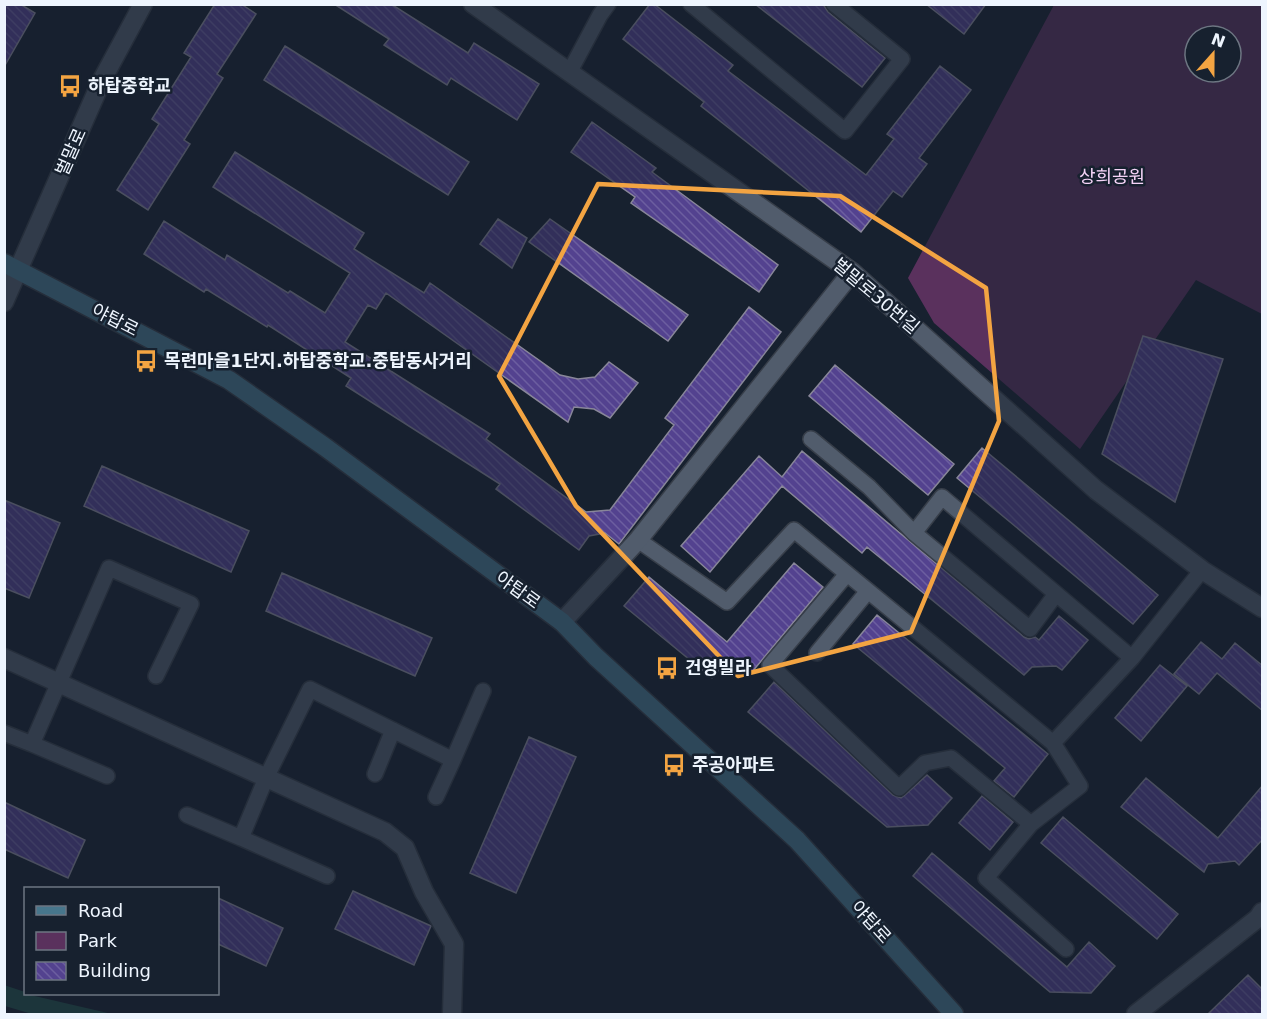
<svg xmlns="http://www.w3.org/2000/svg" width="1267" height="1019" viewBox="0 0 1267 1019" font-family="'DejaVu Sans','Noto Sans KR',sans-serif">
<defs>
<pattern id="building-back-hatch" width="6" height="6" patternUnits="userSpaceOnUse" patternTransform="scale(1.5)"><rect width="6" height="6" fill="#53428f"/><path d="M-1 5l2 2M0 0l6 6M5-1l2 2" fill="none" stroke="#6c5ea0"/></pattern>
</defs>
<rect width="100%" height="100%" fill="#17212f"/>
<!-- green -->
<path fill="#5a315d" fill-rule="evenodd" d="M1054,5h208v309l-66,-34 -116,169 -146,-126 -26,-45zM1195,36h36v36h-36z"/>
<!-- water -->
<path fill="#234e4a" d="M4,985l21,7 1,2 86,20h-80l-27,-8z"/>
<!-- building -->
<path fill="url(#building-back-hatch)" stroke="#888699" stroke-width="1.5" d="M4,4h16l15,9 -31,54z
M215,4h26l15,10 -39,60 6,4 -39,62 6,4 -42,66 -31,-20 42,-66 -7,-5 39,-62 -7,-4z
M334,4h57l77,49 6,-10 65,41 -22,36 -66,-42 -4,7 -63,-40 5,-6z
M650,4h4l79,61 -5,6 138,104 28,-36 -7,-5 53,-68 31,24 -52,68 8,6 -25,33 -9,-6 -32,41 -160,-126 3,-4 -81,-63z
M755,4h68l5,8 57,46 -23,29z
M926,4h60l-22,30z
M285,46l184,116 -21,33 -184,-115z
M592,122l64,46 -4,4 126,93 -19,27 -128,-89 4,-6 -64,-45z
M235,152l129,81 -10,16 70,44 6,-10 130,92 18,4 17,-2 14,-15 29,21 -28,35 -16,-9 -20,-2 -6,15 -182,-129 -10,16 -8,-4 -23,37 145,92 -4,5 100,73 24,-2 64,-85 -9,-7 84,-111 32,25 -162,212 -14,-11 -16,3 -10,14 -83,-61 4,-5 -154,-98 5,-8 -83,-53 -1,2 -61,-38 -2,3 -60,-38 20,-33 61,39 2,-5 61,38 2,-2 35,22 25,-40 -137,-86z
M498,219l29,19 -15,30 -32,-24z
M550,219l138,96 -20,26 -139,-99z
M1143,336l80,23 -48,143 -73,-48z
M835,365l119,99 -26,31 -119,-99z
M982,448l176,147 -25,29 -176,-146z
M802,451l222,186 5,2 6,-2 4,3 20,-24 29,24 -26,30 -6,-4 -24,1 -8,8 -157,-128 -5,6 -80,-67 -72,86 -29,-26 78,-90 23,21z
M102,466l147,65 -18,41 -147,-66z
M4,500l56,23 -31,75 -25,-10z
M794,563l29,24 -71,85 -5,-5 -27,2 -8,9 -88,-72 25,-29 78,65z
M282,573l150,65 -17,38 -149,-65z
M877,615l171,139 -34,43 -20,-16 11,-13 -152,-124z
M1201,642l21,17 13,-16 28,23v45l-46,-38 -18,21 -25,-20z
M1160,665l27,21 -46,55 -26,-23z
M774,682l119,113 8,3 4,-3 22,-20 25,23 -24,27 -41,2 -139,-115z
M529,737l47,20 -60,136 -46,-20z
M1146,778l72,60 45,-53v54l-24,26 -4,-4 -27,3 -4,8 -83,-65z
M982,796l31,26 -23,28 -31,-27z
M4,802l81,38 -17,38 -64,-29z
M1063,817l115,97 -21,25 -116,-96z
M932,853l135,114 22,-25 26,24 -24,27 -41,-1 -137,-116z
M353,891l78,35 -17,39 -79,-36z
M218,898l65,30 -17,38 -48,-22z
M1248,975l15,15v24h-55z"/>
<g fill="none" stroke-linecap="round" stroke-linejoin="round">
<!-- lane casing -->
<g stroke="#373e49" stroke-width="18">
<path id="lane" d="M691,4l154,127 57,-72 -68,-55
M570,71l30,-56 8,-11
M811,439l58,48 45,46 116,96 26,-35
M914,533l28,-36 190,161
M638,540l89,62 67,-72 259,213 79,-85 70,-88
M847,574l-77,91 129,123 26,-25 26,-5 80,66 -45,54 80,71
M817,653l51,-62
M4,733l28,11
M375,774l18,-44
M107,776l-75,-32 77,-176 82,36 -35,72
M436,797l17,-37
M187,815l54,23
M1031,824l49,-38 -27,-43
M327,876l-86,-38 25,-60 44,-89 143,71 30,-69"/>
</g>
<!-- street casing -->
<g stroke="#373e49" stroke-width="21">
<path id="street" d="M473,4l379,268 244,218 106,80 60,38
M4,302l98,-222 41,-76
M562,622l76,-82 214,-268
M4,658l381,174 20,16 19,44 30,52 -2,70
M1136,1014l122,-96 4,-6"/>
</g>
<!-- secondary casing -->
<g stroke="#373e49" stroke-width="21">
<path id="secondary" d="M4,263l225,117 96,67 237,175 34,35 201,183 157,174"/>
</g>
<!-- lane -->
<use href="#lane" stroke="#515c6c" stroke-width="15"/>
<!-- street -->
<use href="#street" stroke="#515c6c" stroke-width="18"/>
<!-- secondary -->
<use href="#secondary" stroke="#47768c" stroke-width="18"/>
</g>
<!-- marked area -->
<path d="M0 0H1267V1019H0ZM598,184l242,12 146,92 13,133 -88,211 -173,44 -162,-170 -77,-130z" fill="#17212f" fill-opacity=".55" fill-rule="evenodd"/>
<path fill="none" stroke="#f3a442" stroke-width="4.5" stroke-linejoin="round" d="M598,184l242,12 146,92 13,133 -88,211 -173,44 -162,-170 -77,-130z"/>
<!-- icons -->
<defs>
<g id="bus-bare" transform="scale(1.8)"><path d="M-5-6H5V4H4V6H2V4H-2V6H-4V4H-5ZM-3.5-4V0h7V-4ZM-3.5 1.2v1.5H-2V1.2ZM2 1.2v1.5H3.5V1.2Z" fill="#f3a442" stroke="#17212f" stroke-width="2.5" paint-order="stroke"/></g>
</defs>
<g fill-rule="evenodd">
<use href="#bus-bare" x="70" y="86"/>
<use href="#bus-bare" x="146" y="361"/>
<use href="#bus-bare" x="667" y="668"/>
<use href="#bus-bare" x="674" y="765"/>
</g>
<g text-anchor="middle" stroke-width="5" stroke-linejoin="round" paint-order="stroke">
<!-- poi labels -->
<g font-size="18" font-weight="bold" fill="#eef5fe" stroke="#17212f" text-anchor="start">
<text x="88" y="92">하탑중학교</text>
<text x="164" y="367">목련마을1단지.하탑중학교.중탑동사거리</text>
<text x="685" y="674">건영빌라</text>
<text x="692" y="771">주공아파트</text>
</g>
<!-- street labels -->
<g font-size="18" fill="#eef5fe" stroke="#17212f">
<text transform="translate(71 152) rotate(-66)" y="6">벌말로</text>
<text transform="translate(876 296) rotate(40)" y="6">벌말로30번길</text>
<text transform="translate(115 320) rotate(27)" y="6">야탑로</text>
<text transform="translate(518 590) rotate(36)" y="6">야탑로</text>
<text transform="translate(871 922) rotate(48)" y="6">야탑로</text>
</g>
<!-- park labels -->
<g font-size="18" fill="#f5d3f7" stroke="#17212f">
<text x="1112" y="183">상희공원</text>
</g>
</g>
<!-- border -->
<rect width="1267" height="1019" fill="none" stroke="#eef5fe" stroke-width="12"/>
<!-- legend -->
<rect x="24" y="887" width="195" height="108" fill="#17212f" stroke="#6d7682" stroke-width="1.5"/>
<rect x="36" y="906" width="30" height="9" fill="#47768c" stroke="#6d7682" stroke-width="1.5"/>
<text x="78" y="917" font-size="18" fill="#eef5fe">Road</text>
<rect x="36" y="932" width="30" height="18" fill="#5a315d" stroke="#6d7682" stroke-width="1.5"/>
<text x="78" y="947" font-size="18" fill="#eef5fe">Park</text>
<rect x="36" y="962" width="30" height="18" fill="url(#building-back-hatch)" stroke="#6d7682" stroke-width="1.5"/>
<text x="78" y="977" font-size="18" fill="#eef5fe">Building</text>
<!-- north arrow -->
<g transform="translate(1213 54) rotate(21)"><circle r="28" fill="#17212f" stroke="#6d7682" stroke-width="1.5"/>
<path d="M0-4.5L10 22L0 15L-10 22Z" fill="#f3a442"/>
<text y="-9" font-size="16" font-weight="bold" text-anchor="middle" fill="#eef5fe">N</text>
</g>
</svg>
